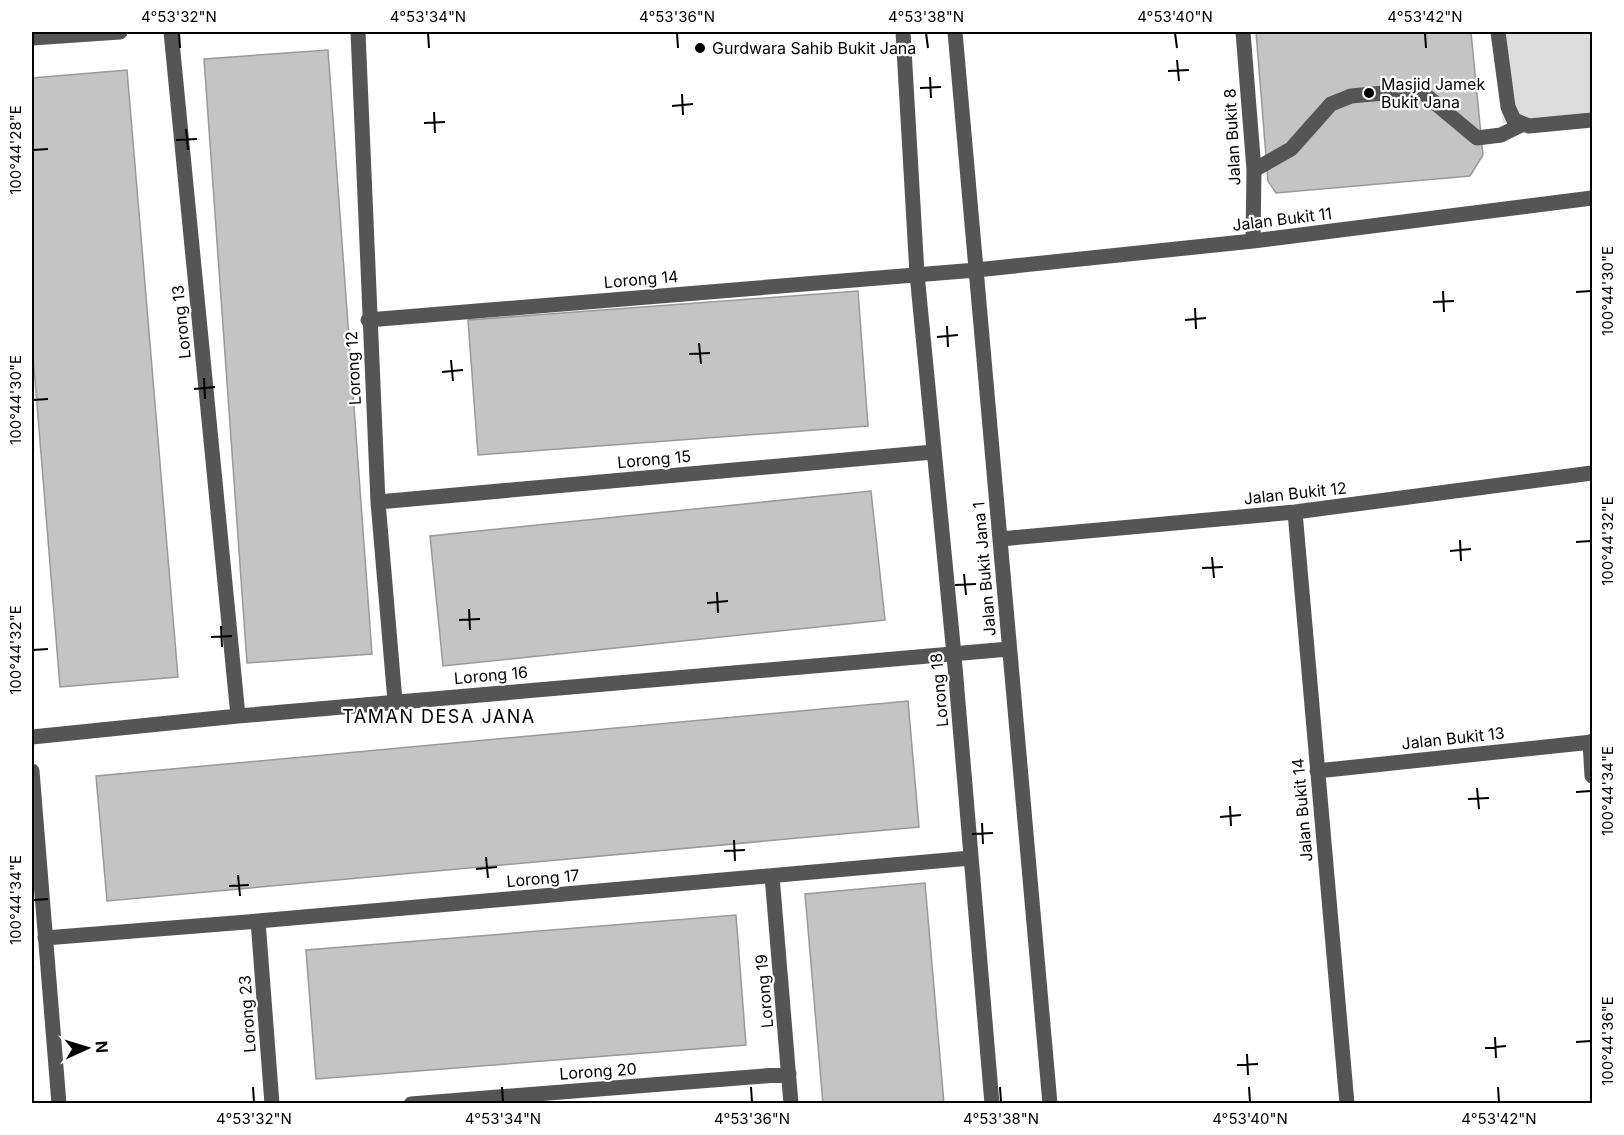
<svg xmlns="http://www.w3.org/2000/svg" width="1624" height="1135" viewBox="0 0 1624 1135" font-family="Inter,sans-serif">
<rect width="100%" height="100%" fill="#fff"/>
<!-- green -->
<path fill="#dcdcdc" d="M1493,32h99v82l-89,9z"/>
<!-- building -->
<path fill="#c4c4c4" stroke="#999" stroke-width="1.5" d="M1256,32h215l12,123 -13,21 -194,17 -8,-12z
M328,50l44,604 -125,9 -43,-604z
M127,70l51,607 -118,10 -28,-344v-265z
M858,291l10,135 -390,29 -10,-135z
M871,491l14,129 -442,46 -13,-130z
M908,701l11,126 -812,74 -11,-125z
M925,883l19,221h-121l-18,-210z
M736,915l10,130 -430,34 -10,-129z"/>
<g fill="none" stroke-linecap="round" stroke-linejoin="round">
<!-- minor -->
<path stroke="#555" stroke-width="15" d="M171,32l67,684
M358,32l20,470 17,199
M903,32l14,242 37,381 38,449
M955,32l95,1072
M1243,32l11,138 -1,71
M1498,32l10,75 6,13 15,6 63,-6
M32,38l88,-6
M1254,170l37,-21 40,-45 20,-8 55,-5 17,2 54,45 24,-3 22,-11
M368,320l608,-50 277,-29 339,-43
M378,502l555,-50
M1295,512l52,592
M1000,539l295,-27 297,-39
M32,737l206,-21 771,-67
M1590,742l2,34
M32,771l27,333
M1317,771l275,-29
M772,876l19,228
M258,921l14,183
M45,938l213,-17 713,-63
M411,1104l378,-30"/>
</g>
<!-- ticks -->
<path fill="none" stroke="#000" stroke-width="2" d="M179,33l1,15M428,33l1,15M677,33l1,15M926,33l2,15M1175,33l2,15M1425,33l1,15M1177,60l2,21M1168,71l21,-1M930,77l1,21M920,88l21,-1M682,94l1,21M672,106l21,-2M434,112l1,21M424,123l21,-1M186,129l2,21M176,140l21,-1M33,150l15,-1M1443,291l1,21M1576,292l15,-1M1433,302l21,-1M1195,308l1,21M1185,320l21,-2M947,326l1,21M937,337l21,-2M699,343l2,21M689,354l21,-1M451,360l2,21M442,372l21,-2M204,378l1,21M194,389l21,-2M33,400l15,-1M1460,540l1,21M1576,542l15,-1M1450,551l21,-2M1212,557l2,21M1202,568l21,-1M964,574l2,21M955,585l21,-1M717,592l1,21M707,603l21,-2M469,609l1,21M459,620l21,-1M221,626l1,21M211,637l21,-1M33,650l15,-1M1477,788l2,21M1576,792l15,-1M1468,799l21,-1M1230,806l1,20M1220,817l21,-2M982,823l1,21M972,834l21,-1M734,840l1,21M724,851l21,-1M486,857l2,21M476,869l21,-2M238,875l2,21M229,886l20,-1M33,900l15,-1M1495,1037l1,21M1576,1042l15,-1M1485,1048l21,-2M1247,1054l1,21M1237,1065l21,-1M253,1087l1,15M502,1087l1,15M751,1087l1,15M1000,1087l1,15M1249,1087l1,15M1498,1087l1,15"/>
<!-- markers -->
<g fill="#000" stroke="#fff" stroke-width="2">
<circle cx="700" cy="48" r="6"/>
<circle cx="1369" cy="93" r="6"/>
</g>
<g text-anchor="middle" stroke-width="4.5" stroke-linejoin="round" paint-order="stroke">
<!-- poi labels -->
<g font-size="16" fill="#000" stroke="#fff" text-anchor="start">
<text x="712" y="54">Gurdwara Sahib Bukit Jana</text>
<text x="1381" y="90">Masjid Jamek<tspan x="1381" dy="18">Bukit Jana</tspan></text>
</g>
<!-- street labels -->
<g font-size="16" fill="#000" stroke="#fff">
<text transform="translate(1232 137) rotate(-93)" y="6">Jalan Bukit 8</text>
<text transform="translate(1282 219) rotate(-7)" y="6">Jalan Bukit 11</text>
<text transform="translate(641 279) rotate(-5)" y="6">Lorong 14</text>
<text transform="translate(181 322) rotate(-96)" y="6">Lorong 13</text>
<text transform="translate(353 368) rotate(-93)" y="6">Lorong 12</text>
<text transform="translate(654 459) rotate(-5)" y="6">Lorong 15</text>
<text transform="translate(1295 493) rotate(-6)" y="6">Jalan Bukit 12</text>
<text transform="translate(984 569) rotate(-95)" y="6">Jalan Bukit Jana 1</text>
<text transform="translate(491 675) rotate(-5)" y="6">Lorong 16</text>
<text transform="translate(939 690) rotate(-95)" y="6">Lorong 18</text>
<text transform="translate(1453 738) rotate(-6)" y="6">Jalan Bukit 13</text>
<text transform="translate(1302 810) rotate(-95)" y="6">Jalan Bukit 14</text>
<text transform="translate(543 878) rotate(-5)" y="6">Lorong 17</text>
<text transform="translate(764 991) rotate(-95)" y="6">Lorong 19</text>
<text transform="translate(247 1014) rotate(-94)" y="6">Lorong 23</text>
<text transform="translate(598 1071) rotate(-4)" y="6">Lorong 20</text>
</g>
<!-- neighbourhood labels -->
<g font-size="18" letter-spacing="1.5" fill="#000" stroke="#fff">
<text x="439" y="723">TAMAN DESA JANA</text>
</g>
</g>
<!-- border -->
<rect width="1624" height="1135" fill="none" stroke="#ffffff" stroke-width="66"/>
<!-- north arrow -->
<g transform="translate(87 1048) rotate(86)" stroke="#ffffff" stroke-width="4.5" paint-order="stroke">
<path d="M0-4.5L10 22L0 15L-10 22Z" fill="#000000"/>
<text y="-9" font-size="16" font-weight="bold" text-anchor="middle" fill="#000000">N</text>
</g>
<rect x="33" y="33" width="1558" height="1069" fill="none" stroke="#000" stroke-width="2"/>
<g font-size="15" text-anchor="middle" fill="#000">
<text x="179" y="22">4°53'32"N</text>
<text x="428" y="22">4°53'34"N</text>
<text x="677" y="22">4°53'36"N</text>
<text x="926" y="22">4°53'38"N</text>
<text x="1175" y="22">4°53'40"N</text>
<text x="1425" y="22">4°53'42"N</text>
<text transform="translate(16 150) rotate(-90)" y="5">100°44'28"E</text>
<text transform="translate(1608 291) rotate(-90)" y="5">100°44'30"E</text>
<text transform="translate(16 400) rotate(-90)" y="5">100°44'30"E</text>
<text transform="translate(1608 541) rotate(-90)" y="5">100°44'32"E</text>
<text transform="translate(16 650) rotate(-90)" y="5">100°44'32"E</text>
<text transform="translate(1608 791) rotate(-90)" y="5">100°44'34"E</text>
<text transform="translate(16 900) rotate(-90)" y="5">100°44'34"E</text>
<text transform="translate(1608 1041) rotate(-90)" y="5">100°44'36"E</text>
<text x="254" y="1124">4°53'32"N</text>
<text x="503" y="1124">4°53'34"N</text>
<text x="752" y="1124">4°53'36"N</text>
<text x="1001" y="1124">4°53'38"N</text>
<text x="1250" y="1124">4°53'40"N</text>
<text x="1499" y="1124">4°53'42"N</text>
</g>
</svg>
